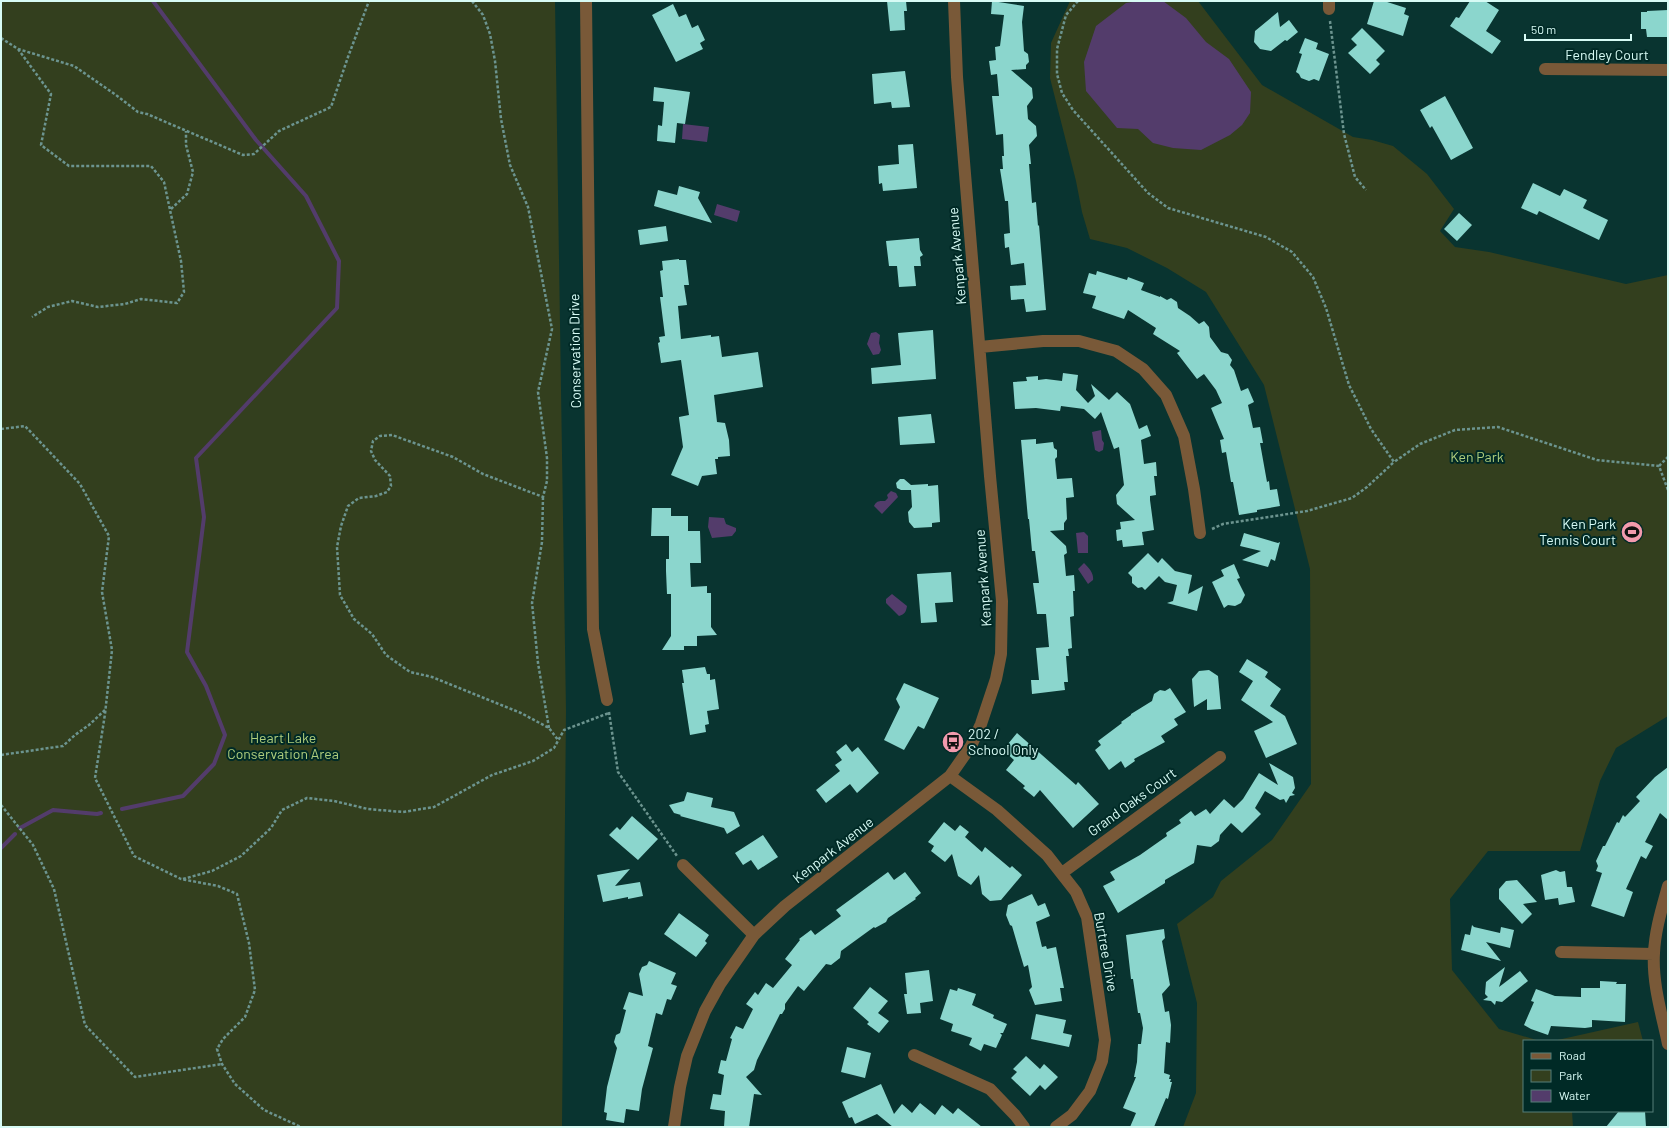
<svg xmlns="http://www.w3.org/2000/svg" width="1669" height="1128" viewBox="0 0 1669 1128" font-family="Barlow,sans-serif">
<rect width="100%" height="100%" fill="#093430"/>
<!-- green -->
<path fill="#333f1e" d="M1,1h554l11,710 -4,416h-561z
M1070,1h128l64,84 91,52 19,3 21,6 34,28 27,35 -14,22 15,16 34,5 137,32 42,-9v441l-52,32 -16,33 -20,70h-92l-38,48 2,71 47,59 41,12h-16v70h48l1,16h-390l13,-34 1,-90 -20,-79 36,-27 8,-16 51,-41 39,-56 -1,-215 -46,-184 -58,-93 -39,-24 -40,-20 -37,-9 -8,-27 -6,-31 -26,-103 1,-35z
M1638,1022l5,19h-90z"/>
<!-- water -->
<path fill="#533c6b" d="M1139,1h24l23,17 20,24 23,17 22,33 -1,21 -8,12 -12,10 -29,15 -28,-2 -20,-5 -15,-14 -21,-1 -31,-37 -2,-29 12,-36 30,-23z
M683,124l26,3 -2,15 -25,-3z
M717,204l23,7 -3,11 -23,-7z
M876,332l4,3 -1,8 2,7 -2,4 -6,1 -6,-11 4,-11z
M1101,430l1,10 2,3 -1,7 -4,2 -4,-2 -3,-18z
M891,491l5,2 2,4 -16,17 -8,-8c3,-6 6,-5 11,-5l3,-3 -1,-3z
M709,517l15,1 2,6 10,4v3l-4,5 -20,2 -4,-11z
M1084,532l4,4v17h-10l-2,-20z
M1084,563c5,5 10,10 9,17l-5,4 -10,-15z
M892,594l15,12c-1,6 -2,8 -8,10l-13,-13v-4z"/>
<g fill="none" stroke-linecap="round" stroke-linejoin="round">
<!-- stream -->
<path stroke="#533c6b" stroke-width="4" d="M122,809l61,-13 31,-32 11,-29 -19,-49 -19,-34 17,-135 -8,-59 141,-150 2,-47 -33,-65 -50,-56 -103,-139
M20,828l33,-18 44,4 4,-1
M1,848l14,-14"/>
</g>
<!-- building -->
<path fill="#8bd6cd" d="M887,1h19l1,10h-3l1,19 -15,1z
M992,1l32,5 -2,16 2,29 4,3 1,8 -3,3v4l-15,1 21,18 1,10 -6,8 1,13 8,7 1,10 -8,9 2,19h-2l3,39 4,-1 2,24 1,-1 7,85 -20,2 -2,-13 -13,1 -1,-14 16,-1 -2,-22 -13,2 -2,-18 -4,1 -1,-14 6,-1 -2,-32h-3l-5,-32h3l-1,-13h2l-1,-22 -7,1 -4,-39h7l-2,-22 -6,1 -2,-14 7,-1 -1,-13 5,-1 4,-31 -13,-1z
M1374,1h10l22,7 -2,6 5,2 -6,20 -36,-12z
M1470,1h15l14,9 -13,21 15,10 -9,13 -42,-28 6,-9 3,1z
M673,4l6,13 7,-3 6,14 6,-3 7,15 -5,3 3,6 -27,13 -24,-47z
M1668,10v27h-21l-1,-8h-5v-17h6v-1z
M1278,12l2,15 9,-7 9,12 -11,9 -2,-1 -14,11 -11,-2 -6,-7 1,-11z
M1362,28l23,23 -9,9 4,4 -10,10 -22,-21 9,-8 -6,-6z
M1305,38l13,5 -2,6 13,5 -10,27 -5,-2 -5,2 -8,-3 -2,-4 -3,-2 6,-18 -3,-1z
M905,71l5,36 -18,1 -1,-6 -17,2 -2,-30z
M654,87l36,5 -5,32 -8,-1 -2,20 -18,-2 1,-16 4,1 2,-24 -11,-1z
M1445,96l28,52 -22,12 -19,-34 -2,2 -10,-18z
M913,144l4,44 -34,3 -1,-8 -3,1 -1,-18 21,-2 -1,-19z
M1533,183l27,13 4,-7 23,11 -4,8 25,12 -9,20 -60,-29 -2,4 -16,-7z
M679,186l21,6 -2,6 14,25 -58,-17 4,-16 19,5z
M1459,213l13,12 -15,16 -13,-12z
M666,226l2,15 -28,4 -2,-15z
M919,238l1,12 3,5 -3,2 1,9h-7l2,20 -17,1 -2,-21h-8l-3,-25z
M679,259v1h7l3,25h-5l3,20 -9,1 3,33 30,-4v2l8,-1 3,21 36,-5 5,35 -49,8 3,27 8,1 4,17 1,16 -12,1v2h-3l2,15 -15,2 -4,10 -27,-11 12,-28 -4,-29v-1l10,-2 -8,-55 -20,3 -3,-20 2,-1 -1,-5 6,-1 -5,-39h3l-3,-26 3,-1 -1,-9z
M1097,271l30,9 1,-3 16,6 -3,7 19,7v-1l7,4 4,-2 6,4 1,6 12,8 9,8 5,-3 5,6 1,10 11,15 7,2 4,6 -2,5 4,5 7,21 7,-3 6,14 -6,3 5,23 7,-1 3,16h-3l7,39 2,-1 1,9 7,-1 3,17 -23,4v2l-18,3 -6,-33h-2l-5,-30 -4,1 -2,-13 4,-1 -13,-31 11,-5 -6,-13 -12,-16 -7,5 -20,-26 3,-2 -27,-17 3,-6 -28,-18 -4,9 -32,-11 4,-12 -13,-3 6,-20 7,2z
M933,330l3,49 -64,5 -1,-16 30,-3 -3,-32z
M1063,373l15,2 -2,15 12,13 7,-7 -4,-12 18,16 8,-8 13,12 9,25 8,-4 4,11 -10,4 3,24 12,-2 1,14h-3l2,19 -6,1v4l4,30 -12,2 2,13 -21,2 -1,-7 -5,1 -1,-11 5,-1 -1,-7 15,-2 -18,-16 -1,-9 8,-10 -5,-38 -5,2 -13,-37 -6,7 -11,-10 -23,-3 -1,5 -24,-3 -21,1 -2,-27 14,-1 -1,-4 12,-1v4l8,-1 16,2z
M931,414l4,29 -35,2 -2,-28z
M1036,439v5l17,-2 1,6 3,2v7l-2,2 2,20 15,-1 2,19 -8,1 1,21 -3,4v7l-14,1 16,15 1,7 -3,2 2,21 8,-1 1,16h-2l1,25 -4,1 2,31 -4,1 1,7h-3l2,26h-4l1,8 -33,4 -1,-14h8l-3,-32 13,-1 -3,-33h-9l-2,-16 -2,-15h6l-4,-32h-3l-3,-32h-1l-7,-79z
M900,479h4l7,6 17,-1v2l10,-1 2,37 -8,1v4l-18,1 -5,-6 -1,-10 4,-5 -1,-17h-10l-4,-2 -1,-5z
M652,508h19v8h17v15h12l1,32h-11l1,24 16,-1v7h4v34l6,8 -20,1v10h-13v4h-22l9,-14v-42h-4l-1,-23v-12h3v-23h-18z
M1244,533l34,10 2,-1 -5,19 -4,-2 -3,8 -26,-7 19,-9 -21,-5z
M1148,553l10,10 4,-5 13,13 17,4 -4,19 15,-8 -6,25 -30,-8 6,-2 4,-16 -12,-3 -6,-6 -14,14 -3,-3 -4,1 -6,-5v-6l-4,-4z
M1234,564l6,14 -3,1 8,16 -4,8 -6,3 -7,-1 -4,3 -12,-26 12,-6 -3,-6z
M951,572l2,30 -18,1 2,19 -16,1 -4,-49z
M1247,659l21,13 -3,5 16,12 -11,17 15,10 12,28 -31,14 -12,-27 19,-9 -32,-22 12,-19 -14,-9z
M705,667l2,7h3v6l5,-1 4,30 -12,2 2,13 -4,1 1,7 -16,3 -8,-52h2l-2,-13z
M1209,670l9,6 3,33 -14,1v-11l-13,8 -2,-28 7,-8z
M904,683l35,15 -15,31 -6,-3 -14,24 -20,-10 16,-33 -4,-8z
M1170,688l16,24 -12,7 4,6 -17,11 4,6 -31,17 1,2 -10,7 -4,-7 -12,9 -14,-20 6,-5 -3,-4 24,-18 -1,-1 10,-7v-1l21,-13 2,-7 6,-4 5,1z
M1017,733l59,52 2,-3 21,22 -26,24 -33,-38 -6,7 -11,-9 2,-2 -19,-16 8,-10 -11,-10z
M846,744l6,8 6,-5 21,26 -22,20 -7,-9 -24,19 -10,-13 24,-19 -5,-6 7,-5 -6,-8z
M1269,763l24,14 2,11 -3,5 3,2 -5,1 -4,7 -2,-4 -4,1 -15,-9 -10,17 6,6 -19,19 -11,-10 -11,12 -1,6 -8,6 -14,-2 -3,18 -29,17v3l-47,30 -15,-27 12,-6 -5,-8 30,-17 27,-19 -1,-3 15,-10 -2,-3 12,-9 4,5 11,-7 4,5 14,-15 10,9 9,-9 16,-26 19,12z
M1668,767v53l-8,-7 -15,29 8,4 -7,13 -5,-3 -15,33 7,3 -9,25 -33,-11 11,-33 -6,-2 2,-5 -2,-5 7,-15h2l12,-24 2,1 4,-8 2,2 15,-16 -4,-4 19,-20z
M687,792l26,6 -2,9 23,5 6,14 -13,8 -3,-6 -44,-12 1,-1 -7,-2 -5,-8 15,-4z
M632,816l26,23 -20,21 -29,-25 8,-8 3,3z
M944,822l11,9 5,-6 9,7 -4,5 17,15 3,-5 25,21 2,-2 10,9 -21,25 -11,1 -8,-7 -3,-19 -8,10 -13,-9 -6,-22 -7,8 -14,-11 3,-5 -6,-4z
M763,835l15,22 -20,13 -7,-10 -8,5 -8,-12z
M630,869l-15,17 25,-4 3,14 -15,3v-2l-25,5 -6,-27z
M1556,870l4,2 5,-1 2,16h5l3,15 -16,3 -1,-7 -13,2 -4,-25z
M888,872l6,8 11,-8 16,21 -6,5 1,1 -28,19 -2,4 -11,6 -1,-1 -33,24 -1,7 -9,7 -5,-1 -22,27 -6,-5 -13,18v5l-3,5h-2l-23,46 -3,10 -8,7 16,18 -8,-1 -5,33h-25l1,-16 -15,-2 3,-15 8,1 3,-20 -6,-2 3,-13 5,1 6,-22 -2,-1 6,-12 7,3 10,-20 -7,-5 9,-12 3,3 8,-12 7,5 19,-23 -7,-6 15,-19 -1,-1 12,-9 4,5 26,-19 -5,-6z
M1517,880l20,22 -14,2 9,10 -10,10 -23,-25v-10l7,-8z
M1032,894l6,12 7,-3 5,13 -14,6 6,25 4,-1 1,3 9,-2 8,41h-4l2,13 -27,4 -6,-15 3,-3 -4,-22 -4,2 -12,-41 -2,-1 -4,-10 2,-10z
M679,913l30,22 -4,6 2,2 -11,14 -32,-23z
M1472,925l2,2 26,6 1,-6 13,3 -4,18 -24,-6 15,19 -40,-11 4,-16 5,1z
M1164,929l1,9 -3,3 8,44 -8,9 3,18 4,-1 2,14 -1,18 -4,-1 -2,31 6,2 -1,4h2l-1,3h2l-4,17 -2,-1 -12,29h-24l6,-14 -13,-5 13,-31h-2l3,-15 1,-18h3l2,-16 -3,-15h-2l-5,-34h-2l-5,-44z
M649,961l27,12 -5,11 6,2 -6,14 -4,-1 -5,16 -6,-2 -8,33 5,2 -11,41 -3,22 -13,-2 -2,14 -18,-3 1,-7 -3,-1 3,-25 10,-39 -3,-6 2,-7 4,-2 6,-23 -3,-1 6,-17 14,4 -4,-22 3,-7 5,-2z
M1505,967l-6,20 21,-16 8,10 -26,21 -6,-1 -1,4 -4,-4 -8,-1 5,-3 -3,-3 1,-12z
M929,970l4,31 -13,2 1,10 -14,1 -3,-20h3l-2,-21z
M1600,981l17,1 -1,2h10l-1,38 -33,-2v7l-7,1 -34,-2 -3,9 -17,-6 -7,-4 10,-23 -3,-1 5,-12 19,7 26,1v-9h19z
M870,987l18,14 -10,12 11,8 -10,12 -12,-9 2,-2 -16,-14z
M958,988l18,6 -4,11 22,10 -1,3 14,6 -4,9h-3l2,2 -6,13 -12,-4 -3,7 -12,-6 3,-7 -21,-7 2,-7 -13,-5 10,-30 7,2z
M1036,1014l30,6 -3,13 9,2 -3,12 -38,-8z
M847,1047l24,6 -6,25 -24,-6z
M1026,1056l14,13 4,-5 14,13 -13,13 -5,-5 -10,11 -19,-18 6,-6 -4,-3z
M881,1084l13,30 8,-10 10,9 8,-10 15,12 7,-10 11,9 5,-6 24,19h-89l-16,-13 -22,10 -3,-7 -3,1 -7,-16z
M1619,1111h26l1,16h-40z"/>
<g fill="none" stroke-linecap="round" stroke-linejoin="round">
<!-- path -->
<path stroke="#6c948f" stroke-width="2.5" stroke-dasharray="3 2" stroke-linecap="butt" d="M472,1l11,14 7,19 5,27 6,58 9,46 18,42 24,122 -14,63 9,66v23l-4,16 -60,-23 -30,-17 -61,-22 -12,1 -7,5 -2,10 4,9 15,16 1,10 -4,6 -11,4 -17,2 -11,8 -7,20 -4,21 3,48 14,24 18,15 14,21 24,17 22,5 89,36 28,15 9,12
M1078,1l-12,14 -9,34v25l5,19 11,17 75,83 20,15 98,29 26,15 21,25 13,31 23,77 22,44 23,33 26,-18 35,-14 43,-3 99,33 62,6 9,24
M1330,21l14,113 11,43 11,13
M1,38l17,11 56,17 42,29 22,17 9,2 96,41 11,-1 25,-23 52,-24 17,-50 21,-56
M18,49l33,45 -10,51 28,21h82l13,16 17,79 3,31 -7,11 -36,-4 -16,5 -27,3 -26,-6 -24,6 -16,10
M171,209l16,-15 6,-22 -7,-27v-14
M1,429l24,-3 55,58 29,52 -7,56 10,58 -7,64 -10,64 39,78 47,23 37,7 19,8 12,49 6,47 -10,27 -22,22 -6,10 5,15 13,20 29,26 37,17
M1659,466l9,-9
M543,497l-1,45 -10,61 6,60 11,65
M1212,529l11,-5 84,-13 45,-13 15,-11 27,-25
M609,712l9,60 59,84
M1,755l62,-9 12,-11 14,-10 17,-16
M1,805l32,40 21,44 31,136 50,52 87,-13
M183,879l29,-8 29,-15 30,-28 11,-18 25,-12 27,3 34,8 35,3 31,-5 58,-32 41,-14 21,-13 10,-18 45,-17"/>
<!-- minor -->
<path stroke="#795938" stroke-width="12" d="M586,1l7,628 14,71
M1329,9v-8
M1545,69l123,1
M980,347l63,-6h36l37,10 27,18 23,26 18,41 10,53 6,44
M950,776l47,34 50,45 29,37 11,25 18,123 -3,21 -12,30 -18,24 -16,12
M683,865l71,70
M1062,873l158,-116
M1668,886c-6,22 -13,44 -14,67 -2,30 8,62 14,91
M1561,952l93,2
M914,1055l76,34 25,26 9,12
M674,1127l6,-40 7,-31 18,-45 15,-27 34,-49 31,-29 165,-130 21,-30 10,-22 15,-45 5,-25 1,-53 -12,-125 -33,-399 -3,-76"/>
</g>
<!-- icons -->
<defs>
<g id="stadium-disc" transform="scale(1.15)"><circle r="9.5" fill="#f29aad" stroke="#002a26"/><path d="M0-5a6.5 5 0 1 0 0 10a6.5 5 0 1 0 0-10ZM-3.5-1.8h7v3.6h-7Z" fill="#111"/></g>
<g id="bus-disc" transform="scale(1.15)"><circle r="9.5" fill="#f29aad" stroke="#002a26"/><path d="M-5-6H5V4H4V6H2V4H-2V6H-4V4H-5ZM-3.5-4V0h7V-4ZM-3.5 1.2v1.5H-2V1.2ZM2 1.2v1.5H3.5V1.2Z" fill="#111"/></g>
</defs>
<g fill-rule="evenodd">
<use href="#stadium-disc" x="1632" y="532"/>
<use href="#bus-disc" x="953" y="742"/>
</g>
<g text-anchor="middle" stroke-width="4" stroke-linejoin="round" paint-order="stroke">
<!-- street labels -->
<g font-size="14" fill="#d7fbf5" stroke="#002a26">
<text x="1607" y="60">Fendley Court</text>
<text transform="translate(957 256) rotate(-95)" y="5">Kenpark Avenue</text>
<text transform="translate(575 351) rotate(-91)" y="5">Conservation Drive</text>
<text transform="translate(983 578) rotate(-94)" y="5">Kenpark Avenue</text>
<text transform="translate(1132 802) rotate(-36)" y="5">Grand Oaks Court</text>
<text transform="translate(833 850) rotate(-38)" y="5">Kenpark Avenue</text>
<text transform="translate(1106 952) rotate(80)" y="5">Burtree Drive</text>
</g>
<!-- park labels -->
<g font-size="14" fill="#b0ce7d" stroke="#002a26">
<text x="1477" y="462">Ken Park</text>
<text x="283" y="743">Heart Lake<tspan x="283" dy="16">Conservation Area</tspan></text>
</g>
<!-- poi labels -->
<g font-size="14" fill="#d7fbf5" stroke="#002a26" text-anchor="end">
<text x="1616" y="529">Ken Park<tspan x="1616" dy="16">Tennis Court</tspan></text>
<text x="968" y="739" text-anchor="start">202 /<tspan x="968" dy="16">School Only</tspan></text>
</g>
</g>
<!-- border -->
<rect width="1669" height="1128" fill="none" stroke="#d7fbf5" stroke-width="4"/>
<!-- legend -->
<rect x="1523" y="1040" width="130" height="72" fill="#002a26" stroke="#567e79"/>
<rect x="1531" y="1053" width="20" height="6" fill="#795938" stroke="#567e79"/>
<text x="1559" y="1060" font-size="12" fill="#d7fbf5">Road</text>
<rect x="1531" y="1070" width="20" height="12" fill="#333f1e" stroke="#567e79"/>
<text x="1559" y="1080" font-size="12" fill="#d7fbf5">Park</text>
<rect x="1531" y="1090" width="20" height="12" fill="#533c6b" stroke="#567e79"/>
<text x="1559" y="1100" font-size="12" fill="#d7fbf5">Water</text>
<!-- scale -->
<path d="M1525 34v6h106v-6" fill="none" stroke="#d7fbf5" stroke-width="2"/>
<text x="1531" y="34" font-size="12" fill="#d7fbf5" stroke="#002a26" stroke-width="3" paint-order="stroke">50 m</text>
</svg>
